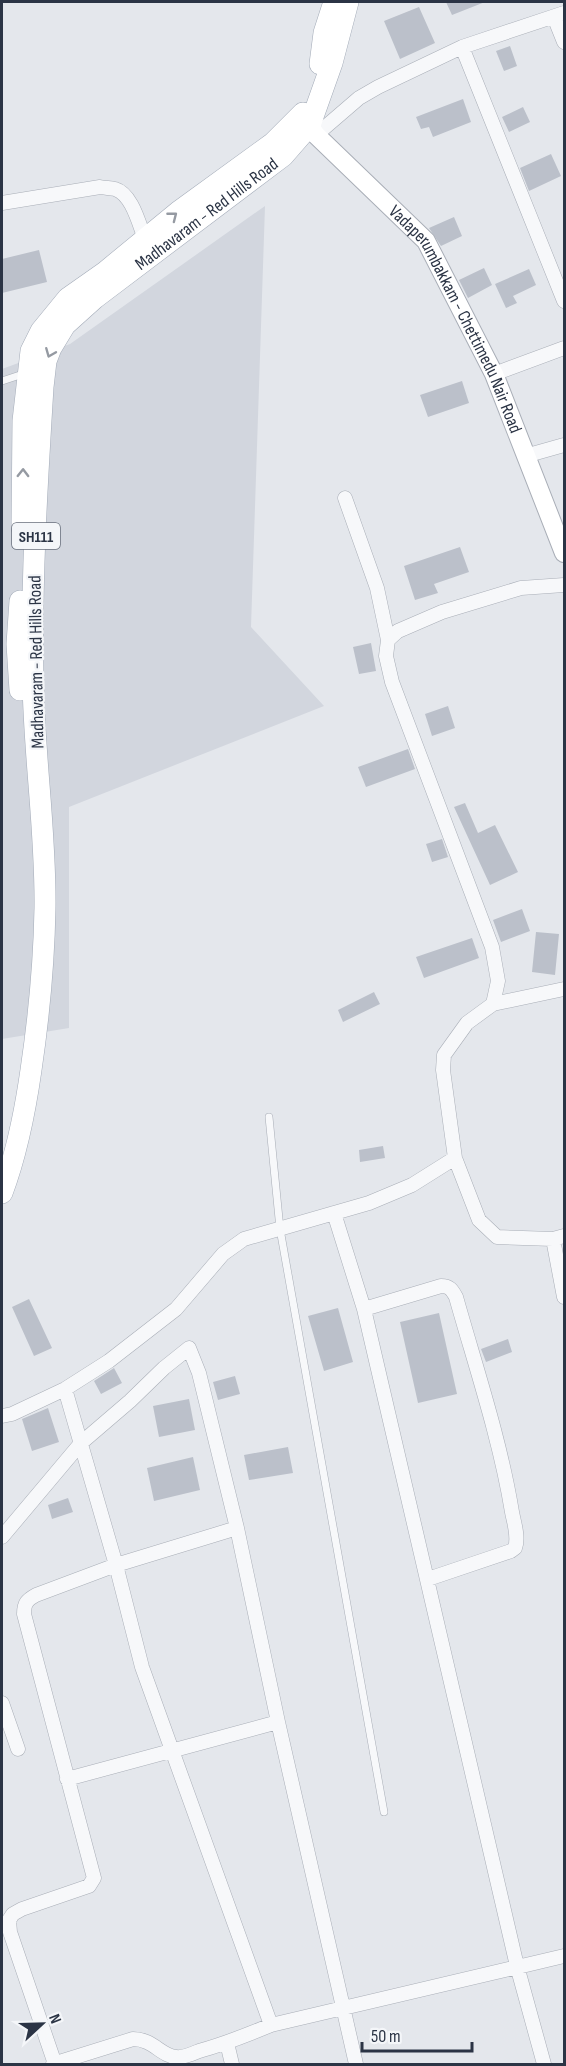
<svg xmlns="http://www.w3.org/2000/svg" width="566" height="2066" viewBox="0 0 566 2066" font-family="'Sofia Sans Condensed',sans-serif">
<rect width="100%" height="100%" fill="#e4e7ec"/>
<!-- built -->
<path fill="#d2d6de" d="M265,206l-14,421 73,79 -255,101v221l-67,11v-670l68,-25z"/>
<!-- building -->
<path fill="#bbc0ca" d="M446,2h39l-33,13z
M419,7l16,36 -35,16 -16,-38z
M510,46l7,20 -13,5 -8,-20z
M463,99l8,23 -38,15 -4,-10 -8,2 -5,-12z
M523,107l7,15 -21,10 -7,-15z
M551,154l10,22 -32,15 -9,-23z
M454,217l8,19 -21,10 -12,-18z
M39,250l8,32 -45,11v-34z
M484,268l8,17 -24,13 -9,-18z
M529,269l7,16 -23,11 4,7 -11,5 -11,-24z
M462,381l7,22 -41,14 -8,-22z
M460,547l9,25 -35,12 4,9 -23,7 -11,-34z
M371,643l5,28 -17,3 -6,-27z
M448,706l7,22 -23,8 -7,-22z
M408,749l7,20 -49,18 -8,-20z
M465,803l13,30 17,-8 23,47 -28,13 -36,-78z
M442,839l6,18 -16,5 -6,-18z
M522,909l8,22 -29,11 -8,-22z
M536,932l23,2 -4,41 -23,-3z
M472,938l7,20 -55,20 -8,-21z
M374,992l6,12 -37,18 -5,-12z
M383,1146l2,12 -25,4 -1,-12z
M29,1299l23,49 -18,8 -22,-49z
M338,1308l15,54 -29,9 -16,-55z
M439,1313l18,81 -39,9 -18,-81z
M508,1339l4,13 -26,10 -5,-13z
M114,1368l8,15 -21,11 -7,-13z
M235,1376l5,18 -22,6 -5,-18z
M189,1399l6,31 -36,7 -6,-31z
M48,1408l11,34 -27,9 -10,-32z
M288,1447l5,26 -44,7 -5,-25z
M193,1457l7,33 -46,11 -7,-33z
M68,1498l5,14 -21,7 -4,-14z"/>
<g fill="none" stroke-linecap="round" stroke-linejoin="round">
<!-- lane casing -->
<g stroke="#a9aeb7" stroke-width="8">
<path id="lane" d="M2,381l24,-8
M269,1117l11,112 104,583"/>
</g>
<!-- street casing -->
<g stroke="#a9aeb7" stroke-width="15">
<path id="street" d="M554,17l10,25
M462,47l102,254
M316,135l43,-37 19,-11 84,-40 102,-34
M2,203l98,-16c5,1 10,1 15,2 17,5 24,35 30,50
M494,374l70,-26
M525,456l39,-11
M345,498l32,90 11,52
M564,585l-43,3 -79,24 -44,19 -10,9 -2,16 6,26 100,265 6,34 -5,23 -26,19 -23,32 -1,15 12,88 24,62 18,17 56,2 11,-3
M493,1004l71,-15
M334,1213l30,96 153,657 27,98
M553,1239l11,58
M364,1309l77,-23c9,0 11,4 15,11 20,71 44,142 56,215 2,11 7,25 3,36l-4,3 -83,28
M65,1389l51,176 26,102 129,358
M2,1416l10,-2 53,-25 44,-28 67,-52 47,-55 21,-15 125,-36 43,-18 43,-27
M2,1537l79,-94 49,-42 34,-33 25,-20 10,25 38,155 41,194 78,342
M2,1703l16,46
M67,1779l211,-57
M227,2043l5,21
M53,2064l80,-25c20,0 28,17 43,18 7,1 16,-3 23,-6 25,-7 48,-16 72,-26l293,-69
M55,2064l-45,-132 -1,-12 4,-6 9,-5 67,-23 5,-8 -70,-264c0,-11 3,-14 12,-19l80,-30 121,-37"/>
</g>
<!-- secondary casing -->
<g stroke="#a9aeb7" stroke-width="20">
<g id="secondary">
<path id="s1" d="M303,116l13,19 110,106 68,133 70,179"/>
</g>
</g>
<!-- primary casing -->
<g stroke="#a3abb8" stroke-width="22">
<g id="primary">
<path d="M320,64l4,-31 10,-31"/>
<path d="M22,528l1,-107 8,-70 10,-20 27,-33 37,-26 73,-60 95,-69 30,-30"/>
<path d="M20,601l-3,43 3,46"/>
<path id="s2" d="M2,1193c15,-40 23,-81 29,-123 8,-54 13,-108 14,-162 1,-76 -11,-152 -12,-227 -2,-98 4,-196 10,-294l3,-26 5,-13 14,-23 30,-27 188,-142 27,-31 22,-62 16,-61"/>
</g>
</g>
<!-- lane -->
<use href="#lane" stroke="#f7f8fa" stroke-width="7"/>
<!-- street -->
<use href="#street" stroke="#f7f8fa" stroke-width="14"/>
<!-- secondary -->
<use href="#secondary" stroke="#fff" stroke-width="18"/>
<!-- primary -->
<use href="#primary" stroke="#fff" stroke-width="21"/>
</g>
<!-- one-way arrows -->
<defs><path id="oneway-chevron" d="M-2-3.5L2.5 0L-2 3.5" fill="none" stroke-width="1.6" stroke-linecap="round" stroke-linejoin="round" transform="scale(1.5)"/></defs>
<g stroke="#959aa2">
<use href="#oneway-chevron" transform="translate(173 216) rotate(-38)"/>
<use href="#oneway-chevron" transform="translate(50 353) rotate(112)"/>
<use href="#oneway-chevron" transform="translate(23 473) rotate(-89)"/>
</g>
<g text-anchor="middle" stroke-width="4.5" stroke-linejoin="round" paint-order="stroke">
<!-- shield labels -->
<rect fill="#f4f6f9" stroke="#676e7b" stroke-width="1.5" x="12" y="523" width="48" height="26" rx="4.5"/>
<g font-size="16" font-weight="bold" fill="#2b3445">
<text x="36" y="542">SH111</text>
</g>
<!-- street labels -->
<g font-size="18" fill="#2b3445" stroke="#f4f6f9">
<text dy="6" stroke="none"><textPath href="#s2" startOffset="1058">Madhavaram - Red Hills Road</textPath></text>
<text dy="6" stroke="none"><textPath href="#s1" startOffset="258">Vadaperumbakkam - Chettimedu Nair Road</textPath></text>
<text transform="translate(36 662) rotate(-91)" y="6">Madhavaram - Red Hills Road</text>
</g>
</g>
<!-- border -->
<rect width="566" height="2066" fill="none" stroke="#2b3445" stroke-width="6"/>
<!-- north arrow -->
<g transform="translate(42 2024) rotate(68)" stroke="#f4f6f9" stroke-width="4.5" paint-order="stroke">
<path d="M0-4.5L10 22L0 15L-10 22Z" fill="#2b3445"/>
<text y="-9" font-size="16" font-weight="bold" text-anchor="middle" fill="#2b3445">N</text>
</g>
<!-- scale -->
<path d="M362 2042v9h110v-9" fill="none" stroke="#2b3445" stroke-width="3"/>
<text x="371" y="2042" font-size="18" fill="#2b3445" stroke="#f4f6f9" stroke-width="4.5" paint-order="stroke">50 m</text>
</svg>
